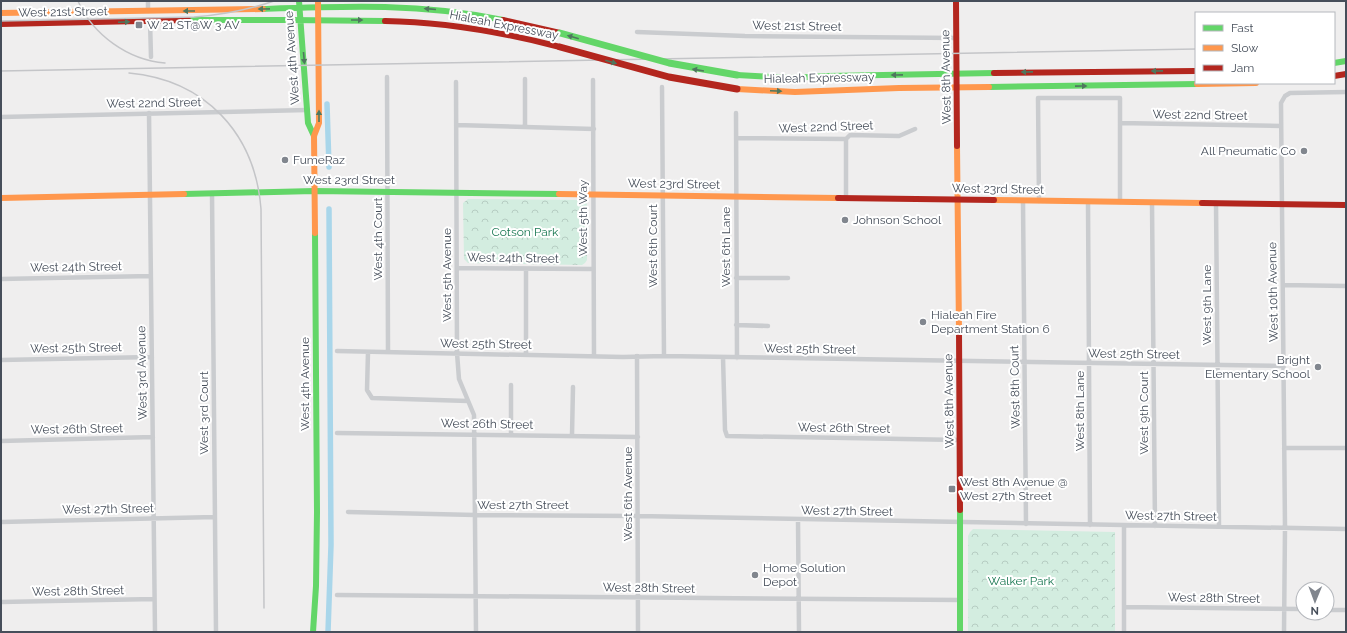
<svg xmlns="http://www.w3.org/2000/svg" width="1347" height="633" viewBox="0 0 1347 633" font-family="Raleway,sans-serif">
<defs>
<pattern id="park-crowns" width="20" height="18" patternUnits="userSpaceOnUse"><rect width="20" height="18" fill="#d3ede0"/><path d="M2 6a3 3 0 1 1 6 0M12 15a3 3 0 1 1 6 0" fill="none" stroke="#b6cdc2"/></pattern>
</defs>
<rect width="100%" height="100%" fill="#efeeee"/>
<!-- park -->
<path fill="url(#park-crowns)" d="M468,199l115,1 4,4v56l-2,3 -3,2 -114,-2 -4,-4 -1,-56z
M973,529l142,3v100h-147v-96l2,-4z"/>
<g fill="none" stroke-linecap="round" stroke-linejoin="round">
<!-- canal -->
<path stroke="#a9d6ea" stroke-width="5.5" d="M327,104l2,63
M328,632l3,-87 -2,-336"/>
<!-- street -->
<path stroke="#cacccf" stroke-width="4.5" d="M148,1v10
M150,21l1,36
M637,32l108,4 212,2
M387,77l1,275
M525,79v48
M593,80l1,276
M456,82l1,271 2,26 15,36 2,217
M662,87l2,269
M149,113l6,519
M736,113l1,245
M1,117l306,-7
M1120,123l161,3
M456,125l138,4
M736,138l110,1 4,-4 49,1 16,-7
M212,193l4,439
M846,198v-59
M1023,201l3,323
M1039,201l-1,-103h82v104
M1088,202l2,323
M1152,203l3,323
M1216,203l3,324
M457,268l136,1
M526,269v85
M736,278h52
M1,279l150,-3
M1283,285l63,1
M736,325l32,1
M337,351l286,6 41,-1 619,10
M368,352l-1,38 5,8 96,3
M637,356l1,276
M723,357l2,73 2,6 233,4
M1,360l151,-3
M337,433l301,4
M511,435v-50
M572,435l1,-48
M1,441l152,-4
M1284,448h62
M348,512l127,3 163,1 708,13
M798,520l1,112
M1,522l214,-5
M1124,526v106
M337,595l623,5
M1,602l153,-3
M1124,607l179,2
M1327,610h19
M1284,632l1,-104 -4,-425 4,-7 5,-3 56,-1"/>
<!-- fast -->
<path stroke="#63d668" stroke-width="6" d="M299,1l9,122 6,13
M263,9c83,-3 158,-6 240,11
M188,20h101l96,1
M1334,63l12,-2
M737,75l54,3 36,-2 167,-3
M989,87l208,-3
M184,194l130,-3 245,3
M960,510v122
M313,632l3,-46 1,-74 -2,-279"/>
<!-- slow -->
<path stroke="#ff974d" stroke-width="6" d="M1,13l262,-4
M1197,84l59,-1
M737,89l58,3 104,-4 90,-1
M957,146l2,185
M559,194l279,4
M1,198l183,-4
M994,200l208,3
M315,233l-1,-97 5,-13 -1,-122"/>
<!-- jam -->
<path stroke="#b3261e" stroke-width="6" d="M956,1l1,145
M503,20l57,13
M385,21c60,1 117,11 175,26
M1,24l187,-4
M994,73l202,-2
M1334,76l12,-2
M838,198l156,2
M1202,203l144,2
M959,331l1,179"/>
<!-- rail -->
<path stroke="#c4c5c8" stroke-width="1.5" d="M78,1c15,34 50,59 87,62
M1,21l193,-4c28,-2 54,-7 80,-16
M1,71l1195,-22
M129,73c76,7 126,60 132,136l3,399"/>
<!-- fast-bridge -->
<path stroke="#63d668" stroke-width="7" d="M560,33l109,30 68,12"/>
<!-- jam-bridge -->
<path stroke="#b3261e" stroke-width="7" d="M560,47l109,30 68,12"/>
</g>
<!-- one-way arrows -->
<defs><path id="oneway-solid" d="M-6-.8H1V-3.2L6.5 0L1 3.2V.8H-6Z"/></defs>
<g fill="#4f775e">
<use href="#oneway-solid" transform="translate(264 9) rotate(179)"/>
<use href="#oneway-solid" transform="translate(430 9) rotate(-175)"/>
<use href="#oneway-solid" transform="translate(189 11) rotate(180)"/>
<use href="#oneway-solid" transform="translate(357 20)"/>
<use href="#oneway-solid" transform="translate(124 22) rotate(-2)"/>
<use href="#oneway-solid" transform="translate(573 37) rotate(-164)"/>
<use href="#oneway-solid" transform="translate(304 58) rotate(85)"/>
<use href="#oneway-solid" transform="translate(611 62) rotate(16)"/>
<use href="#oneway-solid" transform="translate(698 70) rotate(-171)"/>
<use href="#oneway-solid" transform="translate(1157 71) rotate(179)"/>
<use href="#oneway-solid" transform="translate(1027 72) rotate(179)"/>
<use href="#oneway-solid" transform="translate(897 75) rotate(179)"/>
<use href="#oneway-solid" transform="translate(1081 86) rotate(-1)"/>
<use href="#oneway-solid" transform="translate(776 91) rotate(3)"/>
<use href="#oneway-solid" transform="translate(319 116) rotate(-90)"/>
</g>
<!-- markers -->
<g fill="#81868e" stroke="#fff" stroke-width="1.5">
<rect x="135" y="21" width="8" height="8" rx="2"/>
<circle cx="1304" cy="151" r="4"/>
<circle cx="285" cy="160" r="4"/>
<circle cx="845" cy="220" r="4"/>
<circle cx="923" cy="322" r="4"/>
<circle cx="1318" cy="367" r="4"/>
<rect x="948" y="485" width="8" height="8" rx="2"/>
<circle cx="755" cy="575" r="4"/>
</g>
<g text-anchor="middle" stroke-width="4" stroke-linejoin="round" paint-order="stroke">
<!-- street labels -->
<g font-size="12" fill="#464e5a" stroke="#fff">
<text transform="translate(63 12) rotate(-1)" y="4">West 21st Street</text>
<text transform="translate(504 25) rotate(11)" y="4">Hialeah Expressway</text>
<text transform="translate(797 26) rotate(1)" y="4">West 21st Street</text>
<text transform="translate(292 58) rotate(-94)" y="4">West 4th Avenue</text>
<text transform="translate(946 77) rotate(-91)" y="4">West 8th Avenue</text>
<text transform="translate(819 78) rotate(-1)" y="4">Hialeah Expressway</text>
<text transform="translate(154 103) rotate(-1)" y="4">West 22nd Street</text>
<text transform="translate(1200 115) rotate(1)" y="4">West 22nd Street</text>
<text transform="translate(826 127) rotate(-2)" y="4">West 22nd Street</text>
<text x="349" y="184">West 23rd Street</text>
<text transform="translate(674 184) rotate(1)" y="4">West 23rd Street</text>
<text transform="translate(998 189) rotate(1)" y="4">West 23rd Street</text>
<text transform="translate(583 218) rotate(-90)" y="4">West 5th Way</text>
<text transform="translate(378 239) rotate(-90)" y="4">West 4th Court</text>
<text transform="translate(653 246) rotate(-90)" y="4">West 6th Court</text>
<text transform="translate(726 247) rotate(-90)" y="4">West 6th Lane</text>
<text transform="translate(513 258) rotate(1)" y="4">West 24th Street</text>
<text transform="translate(76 267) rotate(-1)" y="4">West 24th Street</text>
<text transform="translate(447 275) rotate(-90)" y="4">West 5th Avenue</text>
<text transform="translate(1273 292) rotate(-91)" y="4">West 10th Avenue</text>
<text transform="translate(1207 305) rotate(-90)" y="4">West 9th Lane</text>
<text transform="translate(486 344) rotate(1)" y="4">West 25th Street</text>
<text transform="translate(76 348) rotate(-1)" y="4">West 25th Street</text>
<text transform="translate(810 349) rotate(1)" y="4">West 25th Street</text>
<text transform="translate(1134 354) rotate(1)" y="4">West 25th Street</text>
<text transform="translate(142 373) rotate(-91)" y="4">West 3rd Avenue</text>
<text transform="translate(305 384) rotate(-90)" y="4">West 4th Avenue</text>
<text transform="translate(1015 387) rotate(-91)" y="4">West 8th Court</text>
<text transform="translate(949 401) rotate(-91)" y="4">West 8th Avenue</text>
<text transform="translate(1080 411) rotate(-90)" y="4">West 8th Lane</text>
<text transform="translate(204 413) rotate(-90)" y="4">West 3rd Court</text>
<text transform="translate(1144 413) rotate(-90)" y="4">West 9th Court</text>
<text transform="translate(487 424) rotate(1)" y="4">West 26th Street</text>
<text transform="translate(844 428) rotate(1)" y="4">West 26th Street</text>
<text transform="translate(77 429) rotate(-1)" y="4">West 26th Street</text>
<text transform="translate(628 494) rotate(-90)" y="4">West 6th Avenue</text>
<text x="523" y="509">West 27th Street</text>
<text transform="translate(108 509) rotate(-1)" y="4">West 27th Street</text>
<text transform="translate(847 511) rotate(1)" y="4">West 27th Street</text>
<text transform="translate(1171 516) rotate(1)" y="4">West 27th Street</text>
<text transform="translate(649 588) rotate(1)" y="4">West 28th Street</text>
<text transform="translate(78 591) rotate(-1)" y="4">West 28th Street</text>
<text transform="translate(1214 598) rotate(1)" y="4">West 28th Street</text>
</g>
<!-- poi labels -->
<g font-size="12" fill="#464e5a" stroke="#fff" text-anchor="start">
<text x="147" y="29">W 21 ST@W 3 AV</text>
<text x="1296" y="155" text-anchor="end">All Pneumatic Co</text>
<text x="293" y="164">FumeRaz</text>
<text x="853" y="224">Johnson School</text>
<text x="931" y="319">Hialeah Fire<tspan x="931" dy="14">Department Station 6</tspan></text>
<text x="1310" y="364" text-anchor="end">Bright<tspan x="1310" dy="14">Elementary School</tspan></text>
<text x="960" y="486">West 8th Avenue @<tspan x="960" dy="14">West 27th Street</tspan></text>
<text x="763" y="572">Home Solution<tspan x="763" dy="14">Depot</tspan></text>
</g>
<!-- park labels -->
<g font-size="12" fill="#1a7853" stroke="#fff">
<text x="525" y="236">Cotson Park</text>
<text x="1021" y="585">Walker Park</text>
</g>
</g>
<!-- border -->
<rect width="1347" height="633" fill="none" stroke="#464e5a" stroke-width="4"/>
<!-- legend -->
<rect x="1195" y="12" width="140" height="72" fill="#ffffff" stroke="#b5b8bd"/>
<rect x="1203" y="25" width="20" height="6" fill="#63d668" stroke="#b5b8bd"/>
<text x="1231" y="32" font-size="12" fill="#464e5a">Fast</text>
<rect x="1203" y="45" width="20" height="6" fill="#ff974d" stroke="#b5b8bd"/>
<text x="1231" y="52" font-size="12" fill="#464e5a">Slow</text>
<rect x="1203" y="65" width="20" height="6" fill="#b3261e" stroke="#b5b8bd"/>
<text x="1231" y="72" font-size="12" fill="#464e5a">Jam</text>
<!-- north arrow -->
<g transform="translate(1315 601) rotate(181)"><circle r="19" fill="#ffffff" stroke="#b5b8bd"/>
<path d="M0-3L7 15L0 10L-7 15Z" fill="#81868e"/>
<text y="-6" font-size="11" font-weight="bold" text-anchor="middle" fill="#464e5a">N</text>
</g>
</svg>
